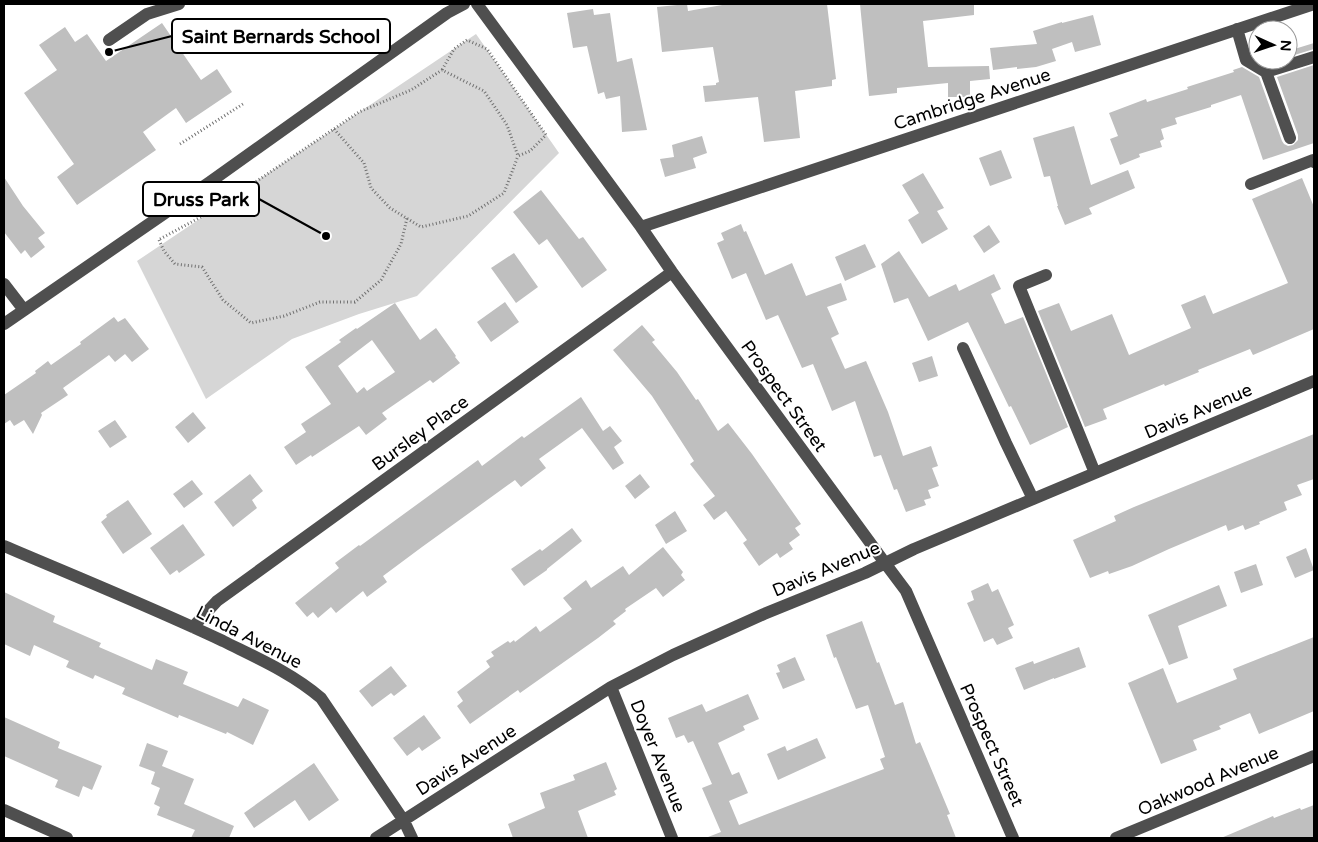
<svg xmlns="http://www.w3.org/2000/svg" width="1318" height="842" viewBox="0 0 1318 842" font-family="'Varela Round',sans-serif">
<rect width="100%" height="100%" fill="#fff"/>
<!-- green -->
<path fill="#d6d6d6" d="M476,34l83,119 -142,143 -58,18 -67,25 -86,60 -69,-138z"/>
<!-- building -->
<path fill="#bfbfbf" fill-rule="evenodd" d="M687,4l1,7 40,-7h99l9,75 -4,1v6l-37,5 5,47 -36,4 -6,-45 -53,5 -2,-16 13,-1v-2l3,-1 -6,-35 -51,5 -5,-45z
M860,4h114v11l-51,6 5,46 61,-1 1,13 -20,2v16h-22v-14l-51,5v5l-28,3z
M593,9l1,6 16,-2 7,49 15,-4 15,72 -25,2 -2,-36 -14,3 -2,-7 -6,2 -11,-48 -14,2 -6,-35z
M1093,15l8,30 -26,7 -3,-10 -20,7 4,12 -20,6 -19,2v-2l-24,3 -3,-22 47,-4 -4,-13 29,-9v1z
M162,23l39,57 16,-11 15,23 -46,31 -10,-15 -33,24 13,18 -79,55 -20,-28 17,-13 -50,-71 33,-23 -18,-25 26,-18 10,15 12,-8 19,27z
M1314,43v6l-26,8v-6z
M1314,65v78l-51,17 -22,-65 -30,10v2l-36,11 2,6 -16,5 3,10 -4,2 2,6 -23,7 1,3 -20,8 -10,-26 8,-3 -9,-23 37,-14 1,3 41,-13 -1,-2 47,-15 -1,-2 9,-3 17,10 23,64 2,3 4,2 5,-1 5,-5v-5l-21,-58z
M1074,126l17,59 37,-15 7,18 -46,20 3,6 -27,11 -8,-19h1l-8,-30 -6,1 -11,-39z
M702,136l5,17 -14,5 3,10 -31,9 -5,-18 14,-2 -2,-12z
M1001,150l11,28 -22,8 -11,-28z
M923,173l21,35 -7,3 11,18 -26,15 -14,-24 11,-7 -17,-28z
M4,177l19,29 22,27 -7,5 7,9 -14,11 -6,-8 -4,4 -17,-22z
M1302,178l12,29v122l-61,26 -3,-6 -52,21 1,2 -34,14 -1,-2 -61,25 4,10 -22,8 -47,-116 21,-8 12,28 41,-17 17,41 62,-27 -10,-23 24,-10 8,19 75,-31 -36,-84z
M541,190l38,49 4,-2 24,33 -25,18 -35,-49 -8,6 -26,-33z
M741,224l3,8 2,-1 19,44 27,-12 14,33 35,-13 6,17 -20,7 12,27 -8,4 14,31 21,-8 22,51 15,44 28,-10 7,20 -6,2 7,18 -11,4 3,8 -7,2 2,5 -20,7 -9,-23 -3,1 -13,-35 -7,2 -19,-56 -23,10 -19,-47 -11,4 -24,-53 -12,5 -20,-47 -14,6 -15,-36 7,-3 -3,-7z
M989,225l11,17 -16,11 -11,-17z
M865,244l11,23 -31,14 -10,-24z
M899,251l30,46 27,-13 3,7 35,-17 7,15 -10,5 14,30 18,-7 45,110 -38,18 -19,-39 -2,1 -41,-85 -40,19 -20,-43 -14,5 -13,-39z
M514,253l24,34 -22,16 -25,-35z
M505,302l14,20 -28,20 -14,-20z
M395,303l25,37 16,-12 20,28 -1,1 5,6 -27,20 -3,-3 -48,33 5,6 -21,16 -7,-9 -47,31 -1,-2 -15,10 -12,-18 22,-15 -5,-8 30,-20 -26,-37 36,-25 -2,-2 17,-12 1,1zM372,340l23,32 -28,19 -3,-4 -7,6 -19,-27z
M114,317l4,5 7,-4 24,31 -17,13 -7,-8 -10,8 -6,-7 -46,33 5,7 -27,18 1,2 -9,19 -9,-14 -10,6 -4,-6 -6,4v-29l32,-22 -1,-2 13,-10 3,4 30,-21 -1,-2z
M642,325l13,15 -3,2 25,30 19,28 2,-1 20,32 10,-8 24,31 49,70 -6,4 5,7 -11,8 4,6 -13,9 -3,-5 -18,13 -16,-23 4,-3 -21,-29 -12,9 -11,-15 12,-9 -25,-32 4,-3 -42,-65 -39,-46z
M932,356l6,20 -19,6 -7,-19z
M581,397l22,34 7,-5 12,15 -8,6 10,16 -11,7 -31,-42 -43,31 7,9 -25,19 -6,-7 -93,67 -39,29 4,6 -20,15 -4,-6 -27,22 -5,-6 -13,11 -5,-6 -6,5 -12,-14 44,-35 -4,-5 24,-18 1,1 118,-86 4,6 40,-30 2,2z
M193,412l13,16 -18,15 -13,-16z
M115,420l12,17 -17,11 -12,-17z
M1314,434v45l-17,6 5,10 -18,7 3,8 -28,12 1,2 -15,6 -2,-5 -15,6 -2,-6 -57,24 -37,17 -23,8 -1,-3 -18,7 -17,-38 43,-19 -2,-5 20,-9z
M250,474l13,17 -11,9 5,8 -24,19 -19,-25z
M640,474l10,13 -15,12 -10,-13z
M192,480l11,14 -19,14 -11,-14z
M128,500l24,34 -29,20 -22,-32 6,-5 -1,-2z
M675,511l12,20 -21,13 -11,-19z
M183,524l22,31 -26,18 -2,-3 -7,5 -20,-27z
M572,528l10,13 -35,28v1l-23,16 -13,-17 29,-20 2,2z
M663,547l20,25 -2,3 4,5 -22,17 -7,-9 -31,21 1,2 -13,10 3,3 -18,14 -78,55 -2,-3 -48,34 -13,-18 6,-5 -6,-9 33,-25 -4,-6 8,-5 -3,-4 17,-11 2,2 4,-3 1,2 21,-16 4,6 32,-23 -9,-11 23,-18 5,8 32,-22 6,9z
M1306,548l8,22 -19,8 -9,-21z
M1256,564l7,21 -22,8 -7,-21z
M988,583l4,9 6,-3 16,36 -6,3 5,10 -16,7 -4,-7 -9,4 -17,-39 7,-3 -3,-9z
M1219,585l8,21 -49,20 10,32 -19,7 -21,-50z
M4,592l51,24 -2,6 48,21 -2,4 53,23 4,-11 32,13 -5,12 55,23 5,-9 26,12 -16,35 -26,-13 -1,2 -47,-19 -1,3 -56,-24 3,-6 -30,-13 -2,4 -27,-12 3,-6 -35,-16 -4,11 -26,-12z
M862,621l15,42 2,-1 16,43 8,-3 13,42 4,-2 30,72 -3,1 9,23h-247l-1,-1 13,-5 -19,-44 10,-4 -19,-43 -5,2 -4,-8 -8,3 -8,-20 34,-14 4,8 42,-18 11,25 -16,7 2,4 -27,13 14,32 7,-3 9,21 -19,8 10,24 145,-56 -4,-10 5,-2 -17,-52 -12,4 -20,-52 -2,1 -8,-23z
M1314,637v74l-55,23 -9,-21 -31,13 2,3 -28,11 4,10 -36,14 -33,-81 35,-15 14,35 60,-24 -4,-10z
M1079,647l7,20 -32,12v-1l-30,12 -9,-22 18,-7 1,3z
M795,657l10,23 -22,9 -7,-16 4,-1 -3,-7z
M391,666l16,20 -13,10 -3,-3 -19,14 -13,-16z
M424,715l17,23 -19,13 -3,-4 -12,9 -14,-18z
M4,717l56,25 -2,6 44,18 -10,24 -9,-4 -4,11 -24,-10 3,-7 -54,-24z
M817,738l9,20 -48,22 -11,-26 18,-8 2,5z
M147,743l21,8 -6,15 32,13 -10,25 50,22 -5,12h-38l4,-8 -38,-15 3,-8 -6,-3 6,-16 -9,-4 4,-12 -16,-6z
M606,762l11,27 -3,2 2,4 -38,16 10,27h-75l-5,-14 37,-16 -5,-15 35,-13 -2,-5z
M314,763l25,37 -30,21 -14,-21 -41,28 -10,-15z
M1314,805v33h-93l52,-22 1,2 26,-10 1,2z"/>
<g fill="none" stroke-linecap="round" stroke-linejoin="round">
<!-- path -->
<path stroke="#717171" stroke-width="3" stroke-dasharray="1 2.5" stroke-linecap="butt" d="M334,129l30,34 7,25 19,20 31,19 47,-11 36,-23 14,-37
M180,144l63,-40
M160,239l54,-29 145,-98 52,-22 31,-20 42,21 23,34 11,31 12,-5 16,-16 -59,-86 -20,-9 -13,9 -12,21
M159,240l5,11 11,13 27,3 21,33 28,23 33,-7 36,-14h35l26,-22 20,-36 6,-26"/>
<!-- minor -->
<path stroke="#4f4f4f" stroke-width="12" d="M477,4l164,223 31,45 213,291 21,28 107,247
M1237,29l9,31 20,12 24,66
M109,40l38,-26 32,-10
M1266,72l48,-15
M1251,184l62,-24 1,2
M641,227l673,-223
M1046,275l-27,11 76,187
M4,284l20,26
M4,324l206,-142 237,-169 17,-9
M963,348l43,95 27,56
M4,546c73,31 147,61 219,95 34,17 69,32 98,57l83,123 8,17
M193,627l24,-26 455,-329
M611,687l61,151
M4,810l63,28
M376,838l235,-151 62,-32 91,-41 101,-41 49,-24 400,-168
M1116,838l198,-82"/>
</g>
<g text-anchor="middle" stroke-width="4" stroke-linejoin="round" paint-order="stroke">
<!-- street labels -->
<g font-size="18" fill="#000" stroke="#fff">
<text transform="translate(972 99) rotate(-18)" y="6">Cambridge Avenue</text>
<text transform="translate(784 396) rotate(54)" y="6">Prospect Street</text>
<text transform="translate(1198 411) rotate(-23)" y="6">Davis Avenue</text>
<text transform="translate(420 433) rotate(-36)" y="6">Bursley Place</text>
<text transform="translate(826 569) rotate(-23)" y="6">Davis Avenue</text>
<text transform="translate(249 637) rotate(27)" y="6">Linda Avenue</text>
<text transform="translate(992 745) rotate(66)" y="6">Prospect Street</text>
<text transform="translate(658 756) rotate(68)" y="6">Doyer Avenue</text>
<text transform="translate(466 760) rotate(-33)" y="6">Davis Avenue</text>
<text transform="translate(1208 781) rotate(-23)" y="6">Oakwood Avenue</text>
</g>
</g>
<!-- callouts -->
<path fill="none" stroke="#000" stroke-width="2" d="M109 52L172 36M326 236L259 199"/>
<g fill="#000" stroke="#fff" stroke-width="2">
<circle cx="109" cy="52" r="5"/>
<circle cx="326" cy="236" r="5"/>
</g>
<g fill="#fff" stroke="#000" stroke-width="2">
<rect x="172" y="19" width="218" height="34" rx="5"/>
<rect x="143" y="182" width="116" height="34" rx="5"/>
</g>
<g font-size="19" text-anchor="middle" font-weight="bold" fill="#000">
<text x="281" y="43">Saint Bernards School</text>
<text x="201" y="206">Druss Park</text>
</g>
<!-- border -->
<rect width="1318" height="842" fill="none" stroke="#000000" stroke-width="10"/>
<!-- north arrow -->
<g transform="translate(1273 45) rotate(93)"><circle r="24" fill="#ffffff" stroke="#999999"/>
<path d="M0-4L9 19L0 12L-9 19Z" fill="#000000"/>
<text y="-8" font-size="14" font-weight="bold" text-anchor="middle" fill="#000000">N</text>
</g>
</svg>
